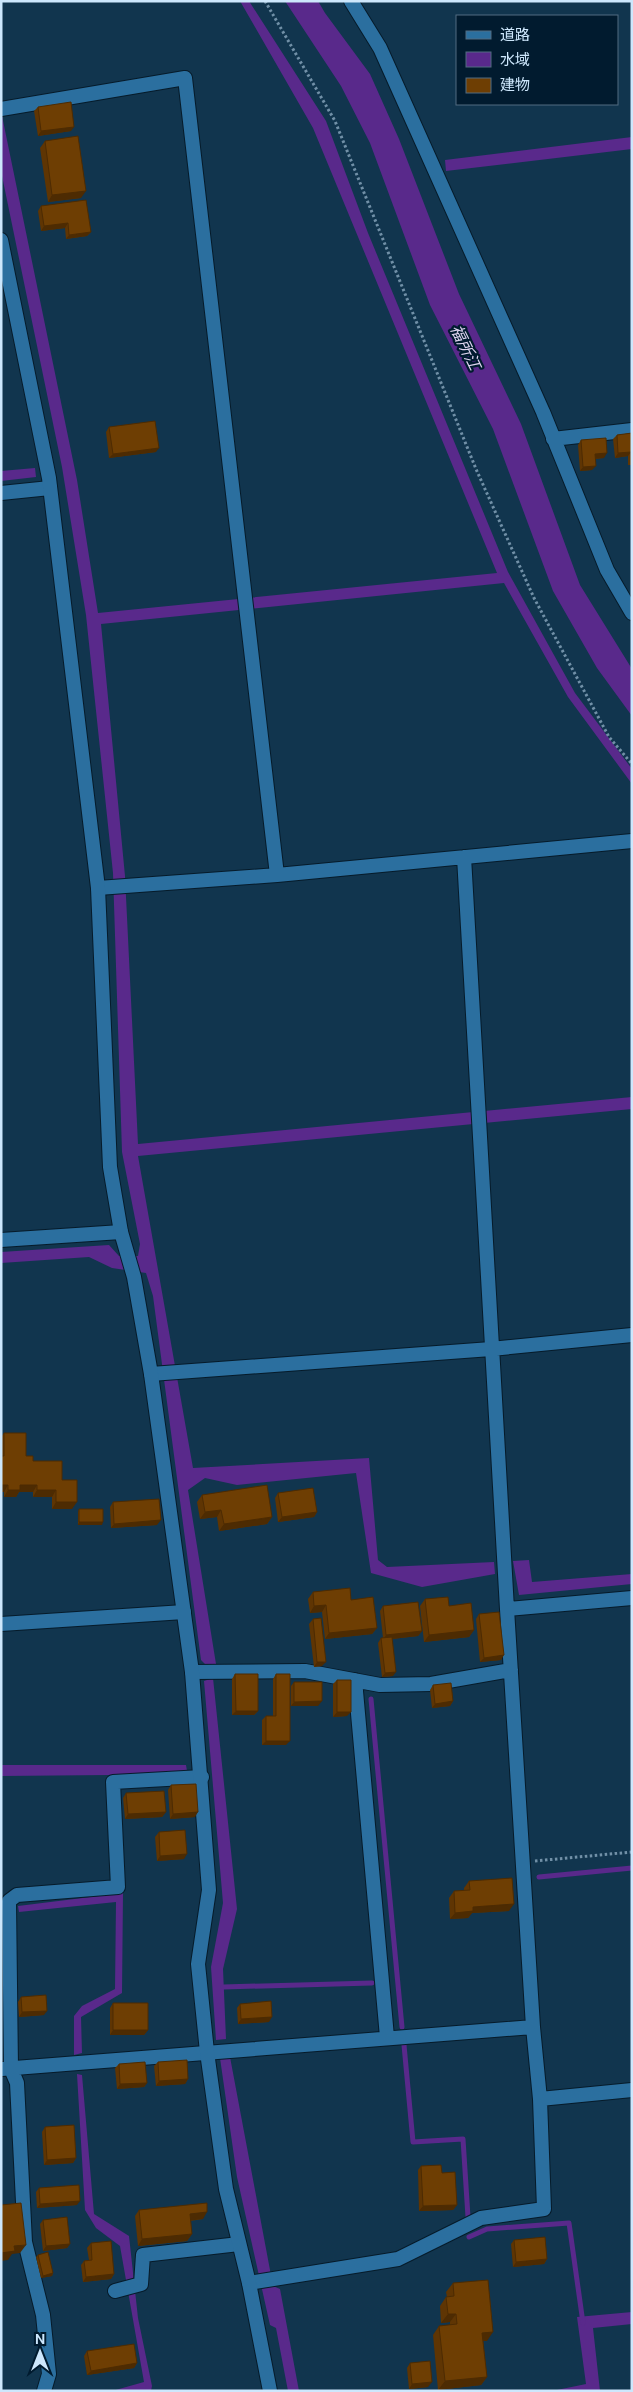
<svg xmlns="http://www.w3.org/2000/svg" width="633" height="2392" viewBox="0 0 633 2392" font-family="'DM Sans','Noto Sans JP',sans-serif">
<rect width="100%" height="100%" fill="#11354e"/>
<!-- water -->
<path fill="#59298b" d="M240,1h9l77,120 42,112 140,339 67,121 57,76v15l-64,-87 -64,-114 -403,41 24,252 13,268 494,-47v12l-494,47 55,312 176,-10 9,102 9,7 107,-5 1,12 -73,13 -51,-14 -15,-100 -119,12 -32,-7 -17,12 28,174 -10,1 -5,-5 -48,-364 -7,-23 -34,-5 -23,-11 -88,6v-11l108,-7 10,11h19l2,-12 -18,-92 -9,-279 -27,-258 -24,-148 -61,-296v-60l76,369 21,133 399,-40 -184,-445z
M285,1h33l7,12 45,61 29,65 60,155 62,130 59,161 52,84v47l-35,-48 -44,-77 -60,-162 -63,-124 -60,-162 -29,-57z
M632,137v12l-186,22 -1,-11z
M35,468l1,9 -35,4v-10z
M529,1560l3,22 100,-8v10l-113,11 -6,-34z
M213,1678l24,231 -14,60 3,70 -10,1 -5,-73 12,-64 -19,-222z
M1,1765h185l1,6 -77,4 -109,1z
M123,1893l-1,100 -41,24 1,36 -8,2v-39l8,-10 33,-17 1,-87 -97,10 -1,-6z
M230,2057l43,229 7,3 19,102h-11l-12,-63 -6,-3 -33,-148 -17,-119z
M77,2074l5,1 12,139 35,22 9,82 14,68 -1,5h-39l32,-9 -24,-136 -24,-18 -11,-18z
M632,2312v12l-39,4 7,63h-48l34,-7 -9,-67z"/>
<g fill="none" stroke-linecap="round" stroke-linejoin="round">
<!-- stream -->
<path stroke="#59298b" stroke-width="5" d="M371,1699l31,328
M539,1877l93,-9
M223,1987l149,-4
M404,2045l9,97 50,-3 5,78
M469,2237l18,-8 82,-6 14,100"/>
<!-- minor casing -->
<g stroke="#061b2a" stroke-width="16">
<path id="minor" d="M351,1l29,47 163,364 64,158 25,43
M1,109l184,-31 92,797
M553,439l79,-9
M1,493l49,-5
M464,857l43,752 26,418 7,72 92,-9
M98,888l179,-13 355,-34
M1,1240l120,-8
M151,1374l340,-25 141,-14
M507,1609l125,-11
M1,1624l183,-12
M192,1672l113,-1 75,14 51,-1 80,-14
M355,1680l32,357
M2,2069l531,-42
M249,2283l149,-24 83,-41 63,-9 -4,-110
M115,2291l26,-7 2,-29 96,-11
M44,2391l5,-17 -6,-59 -18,-73 -8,-159 -6,-14 -2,-168 8,-6 101,-8 -5,-105 89,-5"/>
</g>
<!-- tertiary casing -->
<g stroke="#061b2a" stroke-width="16">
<path id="tertiary" d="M1,240l48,238 49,410 12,279 11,65 13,45 17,97 41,298 17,218 -11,74 9,88 19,137 23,94 21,108"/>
</g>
<!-- path -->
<path stroke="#7190a7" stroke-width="3" stroke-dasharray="2.5 2.5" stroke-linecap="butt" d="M265,1l70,120 141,348 58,129 75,139 23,27
M535,1861l97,-9"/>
<!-- minor -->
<use href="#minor" stroke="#2b6f9f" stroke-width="14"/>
<!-- tertiary -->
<use href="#tertiary" stroke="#2b6f9f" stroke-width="14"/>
</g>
<!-- wall -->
<path fill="#5f3503" d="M38,107l33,24 -33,5 -4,-25z
M45,141l36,57 -33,4 -8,-54z
M41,206l50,26 -4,4 -21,3 -1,-11 -24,3 -3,-20z
M109,427l47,25 -47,6 -3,-26z
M632,433v32h-4v-9l-13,2 -2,-19 4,-4z
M581,440l23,18 -9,1 -3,11 -12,1 -2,-26z
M4,1433l22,23 7,5 29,19 10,29h-20v-12h-19v-5h-14l-3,5h-12v-5h-3v-55z
M278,1493l39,19 -3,5 -36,5 -3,-24z
M202,1495l70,22 -5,7 -48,7 -2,-14 -17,2 -3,-17z
M113,1502l44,23 -46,3 -1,-21z
M79,1509l23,16h-24v-13z
M313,1592l38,8 26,28 -5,6 -47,5 -3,-27 -12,1 -2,-14z
M425,1599l49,31 -5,7 -45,5 -4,-36z
M383,1606l39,25 -4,5 -26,3 1,37 -11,1 -4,-34 3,-5h2l-3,-27z
M479,1614l22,46 -21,2 -4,-43z
M313,1619l9,47 -8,1 -5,-43z
M235,1674l23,37 -4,4h-22v-36z
M276,1674l10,71h-24v-25l4,-4h7v-37z
M337,1680l10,36 -14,1v-33z
M294,1682l24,24h-27v-20z
M433,1685l20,16 -3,5 -18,2 -2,-18z
M171,1785l24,32 -25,2 -2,-29z
M126,1793l40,19 -4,5 -37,2 -2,-21z
M159,1832l25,27 -27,2 -2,-24z
M469,1881l40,30 -37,2 -4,5 -18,1 -1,-21 5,-7h10v-3z
M21,1997l23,18 -25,2 -1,-15z
M113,2003l35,27 -4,5h-34v-27z
M240,2004l29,18 -31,2 -1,-16z
M158,2062l30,17 -3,5 -29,2 -2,-20z
M119,2064l28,19 -3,4 -27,2 -2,-21z
M45,2127l31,31 -3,5 -29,2 -2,-33z
M421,2166l36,39 -4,5 -34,1 -1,-41z
M39,2188l38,17 -40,3 -1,-16z
M139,2210l64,9 -13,2 2,13 -5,7 -49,5 -3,-30z
M43,2220l27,24 -3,4 -24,3 -3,-27z
M514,2240l33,19 -3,5 -31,3 -2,-23z
M91,2243l23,31 -3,5 -28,3 -2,-17 3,-4 5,-1 -2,-12z
M38,2255l15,18 -1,3 -11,2 -5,-21z
M453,2283l34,58h-4l4,36 -6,8 -43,5 -5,-55 6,-9 11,-1v-3l-9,1 -1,-17 6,-9h1l-1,-5z
M87,2351l50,12 -3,5 -47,7 -3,-19z
M410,2363l18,24 -19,2 -2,-21z"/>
<!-- shaded-wall -->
<path fill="#4d2b02" d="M74,127l-3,4 -33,5 3,-5z
M86,191l-5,7 -33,4 4,-7z
M68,223l-3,5 -24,3 3,-5z
M91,232l-4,4 -21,3 3,-4z
M159,448l-3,4 -47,6 4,-4z
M631,452l-3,4 -13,2 3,-5z
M607,453l-3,5 -13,1 4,-5z
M596,466l-4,4 -12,1 3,-4z
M1,1485h7l-4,7h-3z
M20,1485h17l-4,7h-14l-3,5h-12l4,-7z
M37,1490h19l-4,7h-19z
M56,1502h21l-5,7h-20z
M221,1510l-4,7 -17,2 5,-7z
M317,1512l-3,5 -36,5 4,-5z
M272,1517l-5,7 -48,7 5,-7z
M161,1520l-4,5 -46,3 3,-4z
M79,1522h24l-1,3h-24z
M326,1605l-4,7 -12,1 4,-7z
M377,1628l-5,6 -47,5 4,-6z
M474,1630l-5,7 -45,5 5,-7z
M422,1631l-4,5 -35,4 3,-5z
M504,1655l-3,5 -21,2 4,-4z
M317,1662h9l-4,4 -8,1z
M396,1672l-3,4 -11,1 3,-4z
M322,1701l-4,5h-27l3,-4z
M453,1701l-3,5 -18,2 3,-4z
M236,1711h22l-4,4h-22z
M337,1712h14l-4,4 -14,1z
M266,1741h24l-4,4h-24z
M166,1812l-4,5 -37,2 3,-5z
M198,1812l-3,5 -25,2 3,-5z
M187,1854l-3,5 -27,2 3,-5z
M514,1904l-5,7 -37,2 -4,5 -18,1 5,-6 18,-6z
M47,2011l-3,4 -25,2 3,-5z
M272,2017l-3,5 -31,2 3,-5z
M113,2030h35l-4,5h-34z
M188,2079l-3,5 -29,2 3,-5z
M147,2083l-3,4 -27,2 3,-5z
M76,2158l-3,5 -29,2 3,-5z
M80,2201l-3,4 -40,3 3,-4z
M457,2205l-4,5 -34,1 4,-5z
M207,2212l-4,7 -18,2 5,-7z
M192,2234l-5,7 -49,5 4,-7z
M70,2244l-3,4 -24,3 3,-5z
M26,2245l-6,8 -8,1 -4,6 -7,1v-8l13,-7z
M547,2259l-3,5 -31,3 3,-5z
M53,2273l-1,3 -11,2 2,-2z
M114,2274l-3,5 -28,3 3,-5z
M448,2314h8l-6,8 -9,1z
M493,2332l-6,9h-11l6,-8z
M137,2363l-3,5 -47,7 4,-4z
M487,2377l-6,8 -43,5 7,-9z
M432,2382l-4,5 -19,2 3,-5z"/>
<!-- building -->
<path fill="#6e3e03" stroke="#4d2b02" d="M71,102l3,25 -33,4 -3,-24z
M78,136l8,55 -34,4 -7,-54z
M86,200l5,32 -22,3 -1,-12 -24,3 -3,-20z
M155,421l4,27 -46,6 -4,-27z
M632,433v27l-1,-8 -13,1 -1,-18z
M606,438l1,15 -12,1 1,12 -13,1 -2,-27z
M4,1433h22v23h7v5h29v19h15v22h-21v-12h-19v-5h-17v5h-12v-5h-7v-29h3z
M267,1485l5,32 -48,7 -3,-14 -16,2 -3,-17z
M313,1488l4,24 -35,5 -4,-24z
M159,1499l2,21 -47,4 -1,-22z
M79,1509h24v13h-24z
M350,1588l1,12 22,-3 4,31 -48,5 -3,-28 -12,1 -1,-14z
M448,1597l1,9 22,-3 3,27 -45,5 -4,-36z
M418,1602l4,29 -36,4 -3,-29z
M499,1612l5,43 -20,3 -5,-44z
M321,1618l5,44h-9l-4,-43z
M392,1637l4,35 -11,1 -4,-35z
M235,1674h23v37h-22z
M276,1674h14v67h-24v-25h10z
M337,1680h14v32h-14z
M294,1682h28v19l-28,1z
M451,1683l2,18 -18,3 -2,-19z
M196,1784l2,28 -25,2 -2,-29z
M164,1791l2,21 -38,2 -2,-21z
M185,1830l2,24 -27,2 -1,-24z
M512,1878l2,26 -41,3v4l-18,2 -1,-22 16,-1 -1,-9z
M46,1995l1,16 -25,1 -1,-15z
M271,2001l1,16 -31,2 -1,-15z
M113,2003h35v27h-35z
M187,2060l1,19 -29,2 -1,-19z
M145,2062l2,21 -27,1 -1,-20z
M74,2125l2,33 -29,2 -2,-33z
M441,2165l1,8 13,-1 2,33 -34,1 -2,-40z
M79,2185l1,16 -40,3 -1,-16z
M21,2203l5,42 -12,1 1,5 -14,2v-48z
M207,2203v9l-17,2 2,20 -50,5 -3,-29z
M67,2217l3,27 -24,2 -3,-26z
M545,2237l2,22 -31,3 -2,-22z
M111,2241l3,33 -28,3 -2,-16 8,-1 -1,-17z
M48,2252l5,21 -10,3 -5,-21z
M488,2280l5,52 -11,1 5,44 -42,4 -6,-55 18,-2 -1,-10h-8l-2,-17 8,-1 -1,-13z
M134,2344l3,19 -46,8 -4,-20z
M430,2361l2,21 -20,2 -2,-21z"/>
<g text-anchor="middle" stroke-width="4.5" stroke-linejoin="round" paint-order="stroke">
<!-- water labels -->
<g font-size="16" font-style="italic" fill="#ded4ef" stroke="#011b2f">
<text transform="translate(466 347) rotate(64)" y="6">福所江</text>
</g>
</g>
<!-- border -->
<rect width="633" height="2392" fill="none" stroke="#cde7fc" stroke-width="5"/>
<!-- legend -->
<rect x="456" y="15" width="162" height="90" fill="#011b2f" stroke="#536d81"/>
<rect x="466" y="31" width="25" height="8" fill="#2b6f9f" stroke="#536d81"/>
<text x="500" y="40" font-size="15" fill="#cde7fc">道路</text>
<rect x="466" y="52" width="25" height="15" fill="#59298b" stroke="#536d81"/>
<text x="500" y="65" font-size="15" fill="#cde7fc">水域</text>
<rect x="466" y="78" width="25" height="15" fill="#6e3e03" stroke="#536d81"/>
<text x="500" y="90" font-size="15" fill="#cde7fc">建物</text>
<!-- north arrow -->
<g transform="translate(40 2352)" stroke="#011b2f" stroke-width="4" paint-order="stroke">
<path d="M0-4L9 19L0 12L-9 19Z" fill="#cde7fc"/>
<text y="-8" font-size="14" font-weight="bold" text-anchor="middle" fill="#cde7fc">N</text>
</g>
</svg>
